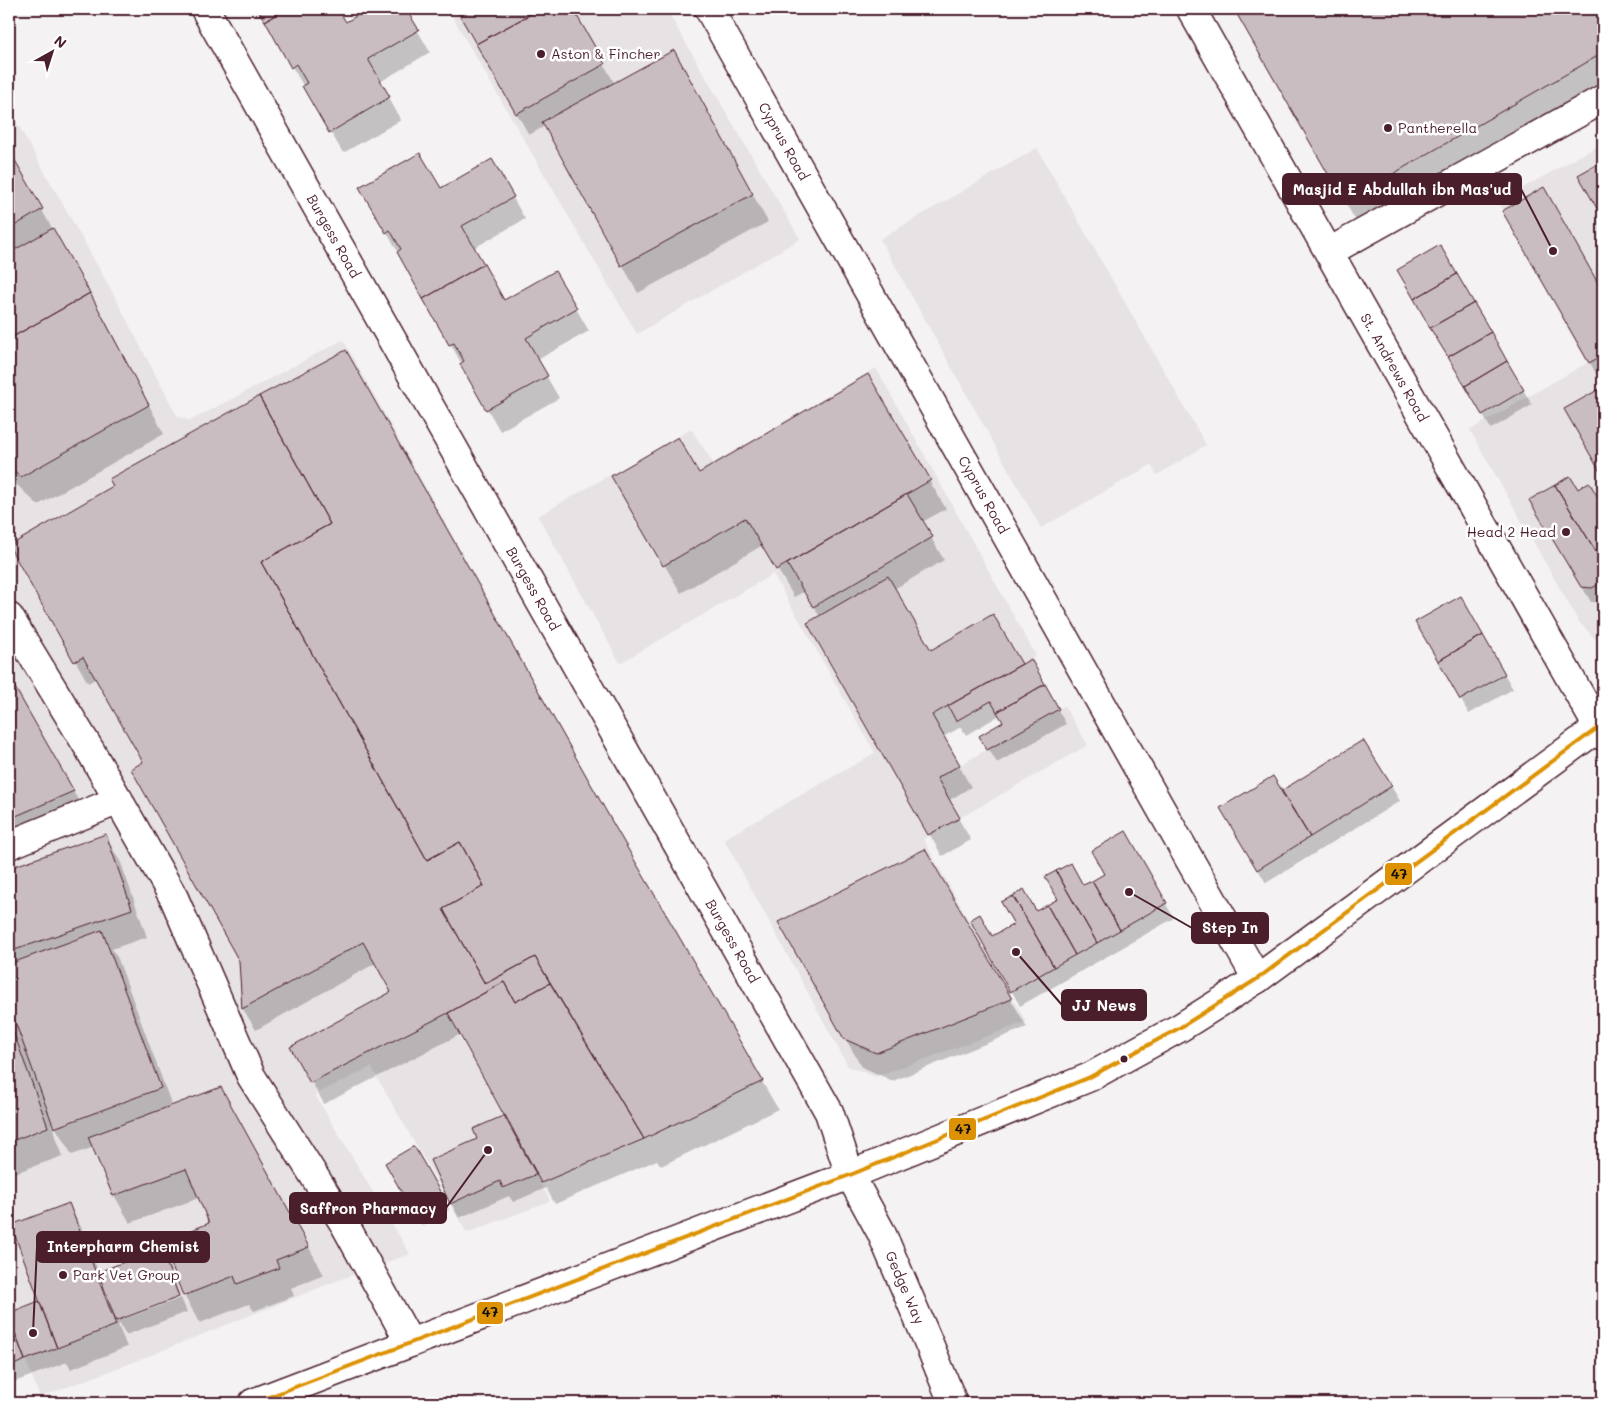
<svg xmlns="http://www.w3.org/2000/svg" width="1612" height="1412" viewBox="0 0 1612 1412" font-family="Mali,sans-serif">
<rect width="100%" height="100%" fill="#f4f2f2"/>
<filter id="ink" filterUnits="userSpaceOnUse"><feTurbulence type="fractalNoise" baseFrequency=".02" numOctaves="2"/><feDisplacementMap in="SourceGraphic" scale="10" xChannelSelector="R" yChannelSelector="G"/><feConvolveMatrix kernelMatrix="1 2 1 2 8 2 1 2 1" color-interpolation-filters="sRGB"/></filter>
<g filter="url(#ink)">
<!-- built -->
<path fill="#e7e2e3" d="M448,9h218l134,230 -163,95z
M9,109l101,179 67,128 13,5 153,-81 271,485 42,72 -114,59 -97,53 105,192 -83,32 -96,-166 -56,28 95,159 -74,27 -205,82 -91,34 -31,-80z
M1603,143v499l-3,2 -21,-22 -109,-192 117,-67 -89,-161z
M1037,148l169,297 -49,30 -6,-10 -110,63 -161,-289z
M876,368l160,288 -104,60 28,49 104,-59 24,39 -165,94 103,183 -150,55 -28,-11 -124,-227 151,-86 -102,-179 -153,89 -82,-147 153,-87 22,34z"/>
<!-- shadow -->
<path fill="#0003" d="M258,9h79l8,14 25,-14h35l25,43 -50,30 21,38 -58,33z
M458,9h115l42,75 74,-4 79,142 -130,71 -93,-167 -16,9z
M1235,9h368v73l-246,141z
M9,153l97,169 58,112 -126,71 -21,-20 -8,1z
M491,160l34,59 -51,29 30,53 51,-29 34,59 -52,29 22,38 -59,33 -139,-244 79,3z
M1603,162v55l-23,-42z
M1543,189l60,105v89l-1,1 -98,-173z
M1439,247l93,158 -41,24 -93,-158z
M868,376l78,133 -24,13 22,38 -50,29 36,63 63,-36 28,50 9,-6 36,64 -69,39 -16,-27 23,-14 -4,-7 -34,20 -5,-8 -18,10 28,50 -23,14 23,39 -29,16 -134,-233 12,-6 -15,-26 -11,6 -31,-52 -82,48 -69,-117 87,-1z
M1603,388v86l-37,-65z
M1588,484l15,25v92l-2,1h-10l-60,-101 47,-11z
M115,486l510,361 153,262 -117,57 -4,-6 -102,44 -9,-16 -33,14 -4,-6 -50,22 -8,-15 28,-63 27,-24 -45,-82 -137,70 -32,-57 101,-55 -17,-29 -120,67 -13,-21 -3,-49 -95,-197 -48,-85 -9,5 -78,-138z
M1460,598l53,91 -44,25 -52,-92z
M9,680l80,139 -80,34z
M1391,786l9,15 -134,82 -44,-75 59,-16z
M1125,833l49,85 -154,88 -48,-86 20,18 91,-51 22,-13z
M105,835l16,28 26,74 -35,12 6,10 54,147 65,10 87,159 -33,13 3,8 -40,15 -5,-7 -49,19 -15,-26 25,-73 -11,-26 -69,25 -16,-28 -20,-48 -22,8 -19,-32h-2l12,33 -54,19v-306z
M925,851l102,176 -134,54 -31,-14 -17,-29z
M414,1148l35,62 -27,15 -35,-61z
M68,1205l13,22 18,46 61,-23 9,15 11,30 -62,24v2l63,-23 6,14 -61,23 -6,-11 -2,1 9,22 -56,22 -4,-7 -58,22v-70l30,-11 3,5 1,-1z"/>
<!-- building -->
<path fill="#cabdc1" stroke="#4a1f2b" d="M257,9h29l-21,12z
M286,9h52l8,13 22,-13h38l13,21 -51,29 22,38 -61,36 -27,-47 5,-3 -11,-19 -5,4 -26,-47z
M456,9h84l-64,35z
M540,9h33l32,55 -89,50 -40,-70z
M1234,9h369v44l-259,149z
M674,50l79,144 -132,72 -79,-144z
M9,150l34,59 -34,20z
M420,153l21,35 51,-29 22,38 -52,29 22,38 -61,35 -26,-47 4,-3 -11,-19 -4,3 -27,-46z
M1603,161v58l-25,-44z
M1544,187l59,105v63l-14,8 -87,-152z
M53,228l37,65 -81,46v-86z
M1440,245l17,29 -43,25 -17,-29z
M484,264l20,36 51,-29 22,37 -51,30 22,38 -62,34 -26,-46 4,-3 -10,-18 -5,2 -26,-46z
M1457,274l17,29 -44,25 -16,-29z
M90,293l59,112 -128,72 -12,-11v-127z
M1474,303l17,29 -43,25 -18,-29z
M1491,332l16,29 -42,25 -17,-29z
M346,350l268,475 149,256 -119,58 -109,-182 -50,27 -42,-75 41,-23 -24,-44 -33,18 -166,-298 69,-38 -71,-128z
M1507,361l17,29 -42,25 -17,-29z
M868,374l63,106 -155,90 -31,-52 -82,48 -52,-90 67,-39 21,36z
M1603,387v90l-39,-68z
M259,396l71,128 -69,38 166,298 33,-18 24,44 -41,23 42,75 50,-27 15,26 -35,19 -11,-20 -56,31 -138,70 -20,-36 101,-55 -28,-50 -121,67 -3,-48 -108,-192 12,-7 -60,-105 -9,5 -65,-116 104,-60 -4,-7z
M1570,476l8,13 11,-7 14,24v57l-48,-78z
M1555,485l48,78v19l-11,6 -11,-1 -52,-87z
M907,494l26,43 -120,70 -26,-43z
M888,576l43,74 62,-36 29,50 -90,51 28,50 -23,13 23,40 -32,17 -121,-212z
M1461,596l22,39 -45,26 -23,-39z
M1483,635l22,39 -45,26 -22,-39z
M1031,659l14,25 -48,28 -6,-11 -35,20 -8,-15z
M9,677l65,114 -65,28z
M1045,684l14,25 -72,41 -8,-14 24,-14 -6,-10z
M1363,740l29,46 -82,51 -29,-46z
M1273,776l37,61 -53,33 -37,-62z
M1126,831l41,72 -47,27 -28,-49 12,-7 -13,-23z
M106,834l26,75 -123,43v-84z
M925,849l87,150 -136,54 -32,-14 -66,-117z
M1071,863l12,22 9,-4 28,49 -23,13 -41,-72z
M1056,871l41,72 -22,12 -28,-50 11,-6 -13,-22z
M1024,889l12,22 11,-6 28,50 -21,12 -41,-71z
M1013,896l41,71 -44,25 -40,-72 10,-6 12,22 22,-12 -13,-22z
M102,930l59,158 -107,40 -45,-123v-41z
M504,982l11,20 35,-19 94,156 -103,44 -93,-170z
M9,1020l39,107 -39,15z
M221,1087l88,160 -33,13 3,8 -42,16 -3,-8 -51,20 -20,-54 46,-19 -23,-54 -73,27 -25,-59z
M505,1115l32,59 -34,14 -3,-7 -50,23 -20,-44 47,-21 -4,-10z
M414,1146l28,49 -29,17 -28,-49z
M69,1203l47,122 -59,23 -46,-123z
M161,1248l18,49 -63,24 -18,-49z
M39,1301l18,47 -32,12 -16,-43v-4z
M9,1317l16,43 -16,7z"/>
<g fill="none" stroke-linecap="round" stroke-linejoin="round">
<!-- minor casing -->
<g stroke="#4a1f2b" stroke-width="31">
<g id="minor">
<path id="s1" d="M205,9l624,1103 21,63 31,57 49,114 23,57"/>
<path id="s2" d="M709,9l548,970"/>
<path id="s3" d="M1191,9l412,727"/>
<path d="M1329,252l274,-153"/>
<path d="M9,617l81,133 84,148 77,178 94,149 65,118"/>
<path d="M9,845l110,-45"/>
</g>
</g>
<!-- major casing -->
<g stroke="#4a1f2b" stroke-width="31">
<path id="major" d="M253,1403l597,-228 240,-98 91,-50 76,-48 346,-255"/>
</g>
<!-- minor -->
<use href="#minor" stroke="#fff" stroke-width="28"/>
<!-- major -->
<use href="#major" stroke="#fff" stroke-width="28"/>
<!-- bus-1 casing -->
<g stroke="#fff" stroke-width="8">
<path id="bus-1" d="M253,1403l597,-228 240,-98 91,-50 76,-48 346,-255"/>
</g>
<!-- bus-1 -->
<use href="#bus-1" stroke="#dd9206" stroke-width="4"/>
</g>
</g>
<!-- markers -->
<g fill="#4a1f2b" stroke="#fff" stroke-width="2">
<circle cx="541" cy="54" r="5"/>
<circle cx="1388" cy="128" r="5"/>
<circle cx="1566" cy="532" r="5"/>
<circle cx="1124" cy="1059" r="4.5"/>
<circle cx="63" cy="1275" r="5"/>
</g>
<g text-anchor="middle" stroke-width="5" stroke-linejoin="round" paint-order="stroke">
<!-- poi labels -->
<g font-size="14" fill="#4a1f2b" stroke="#fff" text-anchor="start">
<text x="551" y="59">Aston &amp; Fincher</text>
<text x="1398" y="133">Pantherella</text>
<text x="1556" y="537" text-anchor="end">Head 2 Head</text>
<text x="73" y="1280">Park Vet Group</text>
</g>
<!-- street labels -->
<g font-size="14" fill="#4a1f2b" stroke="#fff">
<text dy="5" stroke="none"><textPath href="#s2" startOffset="152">Cyprus Road</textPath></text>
<text dy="5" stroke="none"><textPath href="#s1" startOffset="261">Burgess Road</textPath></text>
<text dy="5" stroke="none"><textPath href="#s3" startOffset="412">St. Andrews Road</textPath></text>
<text dy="5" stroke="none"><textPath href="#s2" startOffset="558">Cyprus Road</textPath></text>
<text dy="5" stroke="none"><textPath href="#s1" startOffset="666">Burgess Road</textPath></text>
<text dy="5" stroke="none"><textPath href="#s1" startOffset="1071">Burgess Road</textPath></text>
<text dy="5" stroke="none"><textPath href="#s1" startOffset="1459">Gedge Way</textPath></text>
</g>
</g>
<!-- callouts -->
<path fill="none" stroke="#4a1f2b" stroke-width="2" d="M1553 251L1521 189M1129 892L1192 928M1016 952L1062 1005M488 1150L446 1208M33 1333L37 1247"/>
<g fill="#4a1f2b" stroke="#fff" stroke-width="2">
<circle cx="1553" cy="251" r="5"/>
<circle cx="1129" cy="892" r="5"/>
<circle cx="1016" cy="952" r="5"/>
<circle cx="488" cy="1150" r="5"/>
<circle cx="33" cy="1333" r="5"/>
</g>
<g fill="#4a1f2b" stroke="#4a1f2b" stroke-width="2">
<rect x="1283" y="174" width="238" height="30" rx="5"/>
<rect x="1192" y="913" width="76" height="30" rx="5"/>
<rect x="1062" y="990" width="84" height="30" rx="5"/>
<rect x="290" y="1193" width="156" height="30" rx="5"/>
<rect x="37" y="1232" width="172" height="30" rx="5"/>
</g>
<g font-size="15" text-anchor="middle" font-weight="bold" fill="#fff">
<text x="1402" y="195">Masjid E Abdullah ibn Mas'ud</text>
<text x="1230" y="933">Step In</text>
<text x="1104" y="1011">JJ News</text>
<text x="368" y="1214">Saffron Pharmacy</text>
<text x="123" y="1252">Interpharm Chemist</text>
</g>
<g stroke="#fff" stroke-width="2">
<rect x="1384" y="862" width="29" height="24" rx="5" fill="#dd9206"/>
<rect x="948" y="1117" width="29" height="24" rx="5" fill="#dd9206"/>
<rect x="476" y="1301" width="28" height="24" rx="5" fill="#dd9206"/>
</g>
<g font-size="14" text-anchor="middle" font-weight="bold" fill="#111">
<text x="1399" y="879">47</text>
<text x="963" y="1134">47</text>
<text x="490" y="1317">47</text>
</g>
<!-- margin -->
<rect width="1612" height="1412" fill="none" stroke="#fff" stroke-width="30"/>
<rect x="15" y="15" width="1582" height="1382" fill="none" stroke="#4a1f2b" stroke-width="2" filter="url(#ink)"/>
<!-- north arrow -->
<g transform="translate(52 52) rotate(39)" stroke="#ffffff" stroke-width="4" paint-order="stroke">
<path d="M0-4L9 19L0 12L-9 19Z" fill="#4a1f2b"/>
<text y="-8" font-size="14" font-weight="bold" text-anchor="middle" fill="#4a1f2b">N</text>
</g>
</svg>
